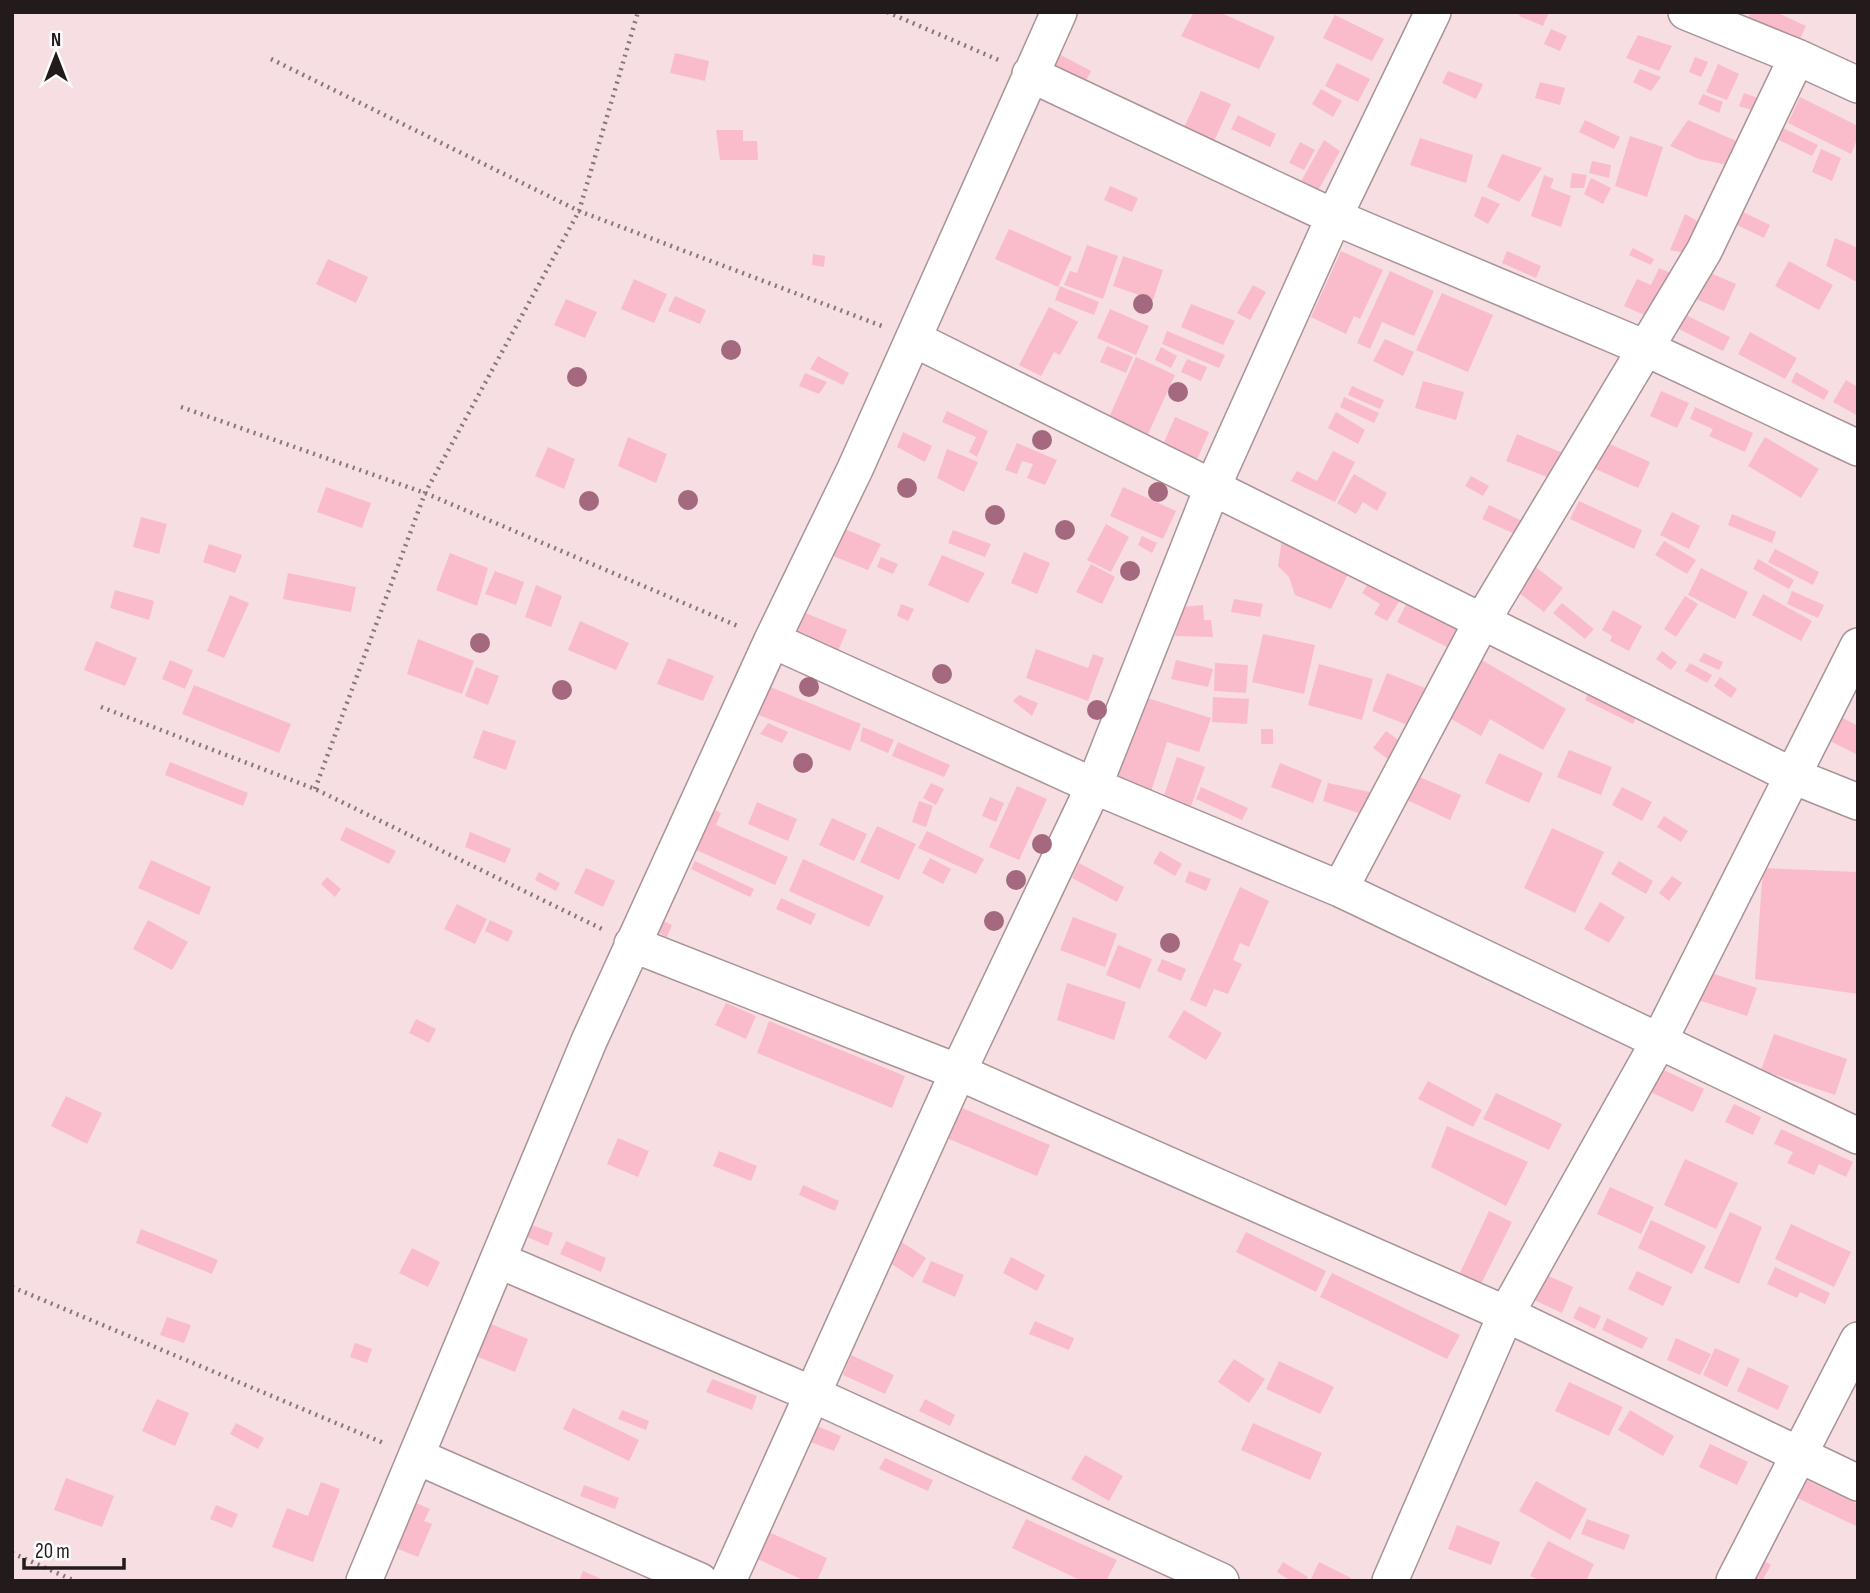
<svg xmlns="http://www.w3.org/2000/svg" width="1870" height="1593" viewBox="0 0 1870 1593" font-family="'Sofia Sans Condensed',sans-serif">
<rect width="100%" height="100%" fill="#f6dee3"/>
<!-- building -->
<path fill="#fabcca" d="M1194,12h25l56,25 -16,32 -78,-33z
M1521,12h28l-6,14 -24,-10z
M1751,12h25l30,14 -6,13 -52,-21z
M1335,15l49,24 -12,22 -49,-23z
M1551,29l16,7 -7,15 -16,-7z
M1638,35l34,11 -13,25 -33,-13z
M1055,52l36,19 -7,14 -36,-19z
M675,53l34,8 -4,20 -35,-8z
M1695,57l13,5 -7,15 -12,-5z
M1337,63l33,16 -12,23 -33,-16z
M1718,64l21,10 -12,26 -21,-8z
M1640,69l21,8 -10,14 -18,-9z
M1448,71l35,13 -7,15 -34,-16z
M1540,82l25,6 -5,17 -25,-7z
M1321,89l21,12 -9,16 -21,-13z
M1201,91l30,13 -21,46 -30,-14z
M1744,93l27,10 -4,12 -28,-9z
M1703,94l20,8 -4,11 -21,-9z
M1800,97l58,29v11l-7,17 -63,-31z
M1238,115l38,19 -6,13 -39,-18z
M1585,120l35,17 -6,12 -35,-17z
M1688,120l60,26 -16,20 -33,-7 -29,-13z
M1781,127l37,18 -6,11 -37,-18z
M716,130h27v11h14l1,19h-38z
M1630,136l33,11 -16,50 -32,-11z
M1420,138l53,17 -7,28 -56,-18z
M1324,140l16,11 -25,45 -17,-9z
M1300,142l15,8 -11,20 -15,-7z
M1821,149l20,9 -9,23 -20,-9z
M1502,154l40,14 -23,34 -32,-15z
M1592,161l19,4 -2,13 -20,-5z
M1572,173l15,2 -3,13h-14z
M1544,175l10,4 -4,9 21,8 -10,31 -30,-11z
M1591,178l20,10 -8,16 -19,-10z
M1110,186l28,12 -6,14 -28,-12z
M1482,196l18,8 -12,20 -14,-8z
M1741,211l29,14 -6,13 -29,-14z
M1685,214l25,14 -13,27 -27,-5z
M1009,229l63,28 -14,30 -63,-28z
M1835,238l23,10 -1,34 -31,-16z
M1087,245l31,11 -15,43 -39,-14 6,-14 7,2z
M1633,248l21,11 -3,6 -22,-10z
M1341,251l42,19 -23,49 -6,-3 -8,18 -35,-17z
M1507,251l34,15 -5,12 -34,-15z
M813,254l12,2 -1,11 -12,-2z
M1123,256l40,14 -10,30 -40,-14z
M328,259l40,18 -12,26 -40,-19z
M1789,261l44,24 -14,25 -44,-24z
M1659,268l14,6 -20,45 -29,-13 13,-27 14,6z
M1699,268l37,16 -12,27 -37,-16z
M1390,271l44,20 -20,45 -32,-14 -12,27 -13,-6z
M634,279l33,15 -13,29 -33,-14z
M1253,285l13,7 -16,28 -13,-7z
M1060,286l39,16 -5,13 -39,-15z
M1442,293l51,22 -25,57 -52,-22z
M675,296l31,14 -6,14 -32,-13z
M566,299l31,13 -12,26 -31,-13z
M1191,304l44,17 -12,24 -42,-18z
M1049,307l29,15 -18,33 -6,-3 -13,24 -22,-11z
M1110,309l39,17 -13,29 -39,-17z
M1682,313l48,24 -7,14 -48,-24z
M1167,331l58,24 -6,13 -57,-24z
M1750,332l47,26 -12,21 -47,-25z
M1385,339l29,13 -11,24 -30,-15z
M1107,346l26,11 -7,16 -26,-11z
M1161,347l16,9 -6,12 -16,-8z
M818,356l31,17 -6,12 -33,-16z
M1136,357l39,18 -31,68 -39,-17z
M1187,359l20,8 -6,14 -20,-9z
M1796,372l33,19 -5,9 -33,-18z
M805,373l22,9 -8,12 -20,-8z
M1846,380l12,7v29l-25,-14z
M1423,381l41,11 -8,28 -41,-12z
M1352,386l32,14 -4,9 -32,-14z
M1661,391l28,12 -12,25 -27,-12z
M1344,397l35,16 -5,10 -34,-16z
M1695,407l58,26 -8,19 -36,-16 4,-7 -23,-10z
M947,411l41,20 -11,26 -8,-5 7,-15 -34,-15z
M1336,412l29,18 -7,14 -30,-16z
M1175,417l34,15 -13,30 -34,-15z
M903,432l29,14 -7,16 -28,-15z
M1517,434l46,19 -11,26 -46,-18z
M628,437l39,17 -11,29 -38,-17z
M1765,437l54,32 -18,29 -53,-32z
M1603,441l47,21 -12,26 -47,-21z
M1017,443l40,17 -12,25 -18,-7 6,-14 -11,-3 -5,13 -12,-4z
M548,447l27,12 -11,30 -29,-13z
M947,449l31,13 -14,30 -27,-14z
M1333,451l22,11 -20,40 -44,-21 6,-10 20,10z
M1354,474l33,19 -10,18 -14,-9 -7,12 -19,-11z
M1471,476l18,10 -6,10 -18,-10z
M326,487l45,16 -9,25 -45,-16z
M1123,487l53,24 -13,28 -53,-23z
M1579,501l63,29 -8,19 -64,-30z
M1489,505l35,17 -7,13 -35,-16z
M1672,512l28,14 -11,23 -29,-14z
M1732,514l44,18 -4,11 -44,-18z
M141,517l26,7 -8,30 -26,-7z
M1106,524l23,13 -18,35 -24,-12z
M840,527l41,17 -13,26 -40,-16z
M953,530l38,14 -6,13 -37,-14z
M1142,536l15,7 -5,10 -14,-8z
M1282,539l67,33 -18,37 -36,-14 -6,-18 -11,-11z
M1664,541l32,19 -9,14 -32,-19z
M209,544l33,11 -7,18 -32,-11z
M1775,549l44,23 -6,13 -45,-23z
M1024,552l26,11 -13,31 -26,-11z
M450,553l38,15 -11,38 -41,-16z
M942,555l43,18 -17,30 -40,-18z
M881,557l17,7 -5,10 -16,-7z
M1758,559l36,21 -5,9 -36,-20z
M1091,564l24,13 -13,27 -26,-12z
M1533,565l30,23 -19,24 -30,-23z
M1701,568l47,24 -13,27 -47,-24z
M495,571l29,11 -8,23 -31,-11z
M288,573l68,14 -5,25 -68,-13z
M1369,582l31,18 -13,21 -13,-7 6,-10 -18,-11z
M536,585l26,11 -11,31 -26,-10z
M115,590l39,11 -5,19 -39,-12z
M1792,591l32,14 -6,13 -31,-14z
M1763,594l49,27 -11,20 -49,-26z
M230,595l19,8 -25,55 -17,-7z
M1685,596l13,8 -22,33 -12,-8z
M1234,599l29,5 -3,13 -29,-5z
M1407,603l53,28 -9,18 -54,-27z
M1562,603l32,26 -9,10 -32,-26z
M901,604l13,5 -6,12 -11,-5z
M1203,605l1,15h7l2,17 -38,-1 7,-29z
M1613,610l29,16 -13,25 -19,-10 2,-5 -10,-6z
M803,612l44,18 -12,28 -46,-19z
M580,621l49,22 -13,27 -48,-20z
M1263,634l52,11 -11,49 -52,-12z
M418,639l56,22 -12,33 -55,-20z
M96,641l41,17 -12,28 -41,-16z
M1036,649l52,19 5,-14 11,4 -16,43 -62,-23z
M1662,651l15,11 -6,8 -15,-11z
M1704,653l19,9 -4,8 -20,-9z
M668,658l46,18 -11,25 -46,-17z
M1480,659l86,50 -23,41 -53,-31 -9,17 -35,-20z
M170,660l23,10 -8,19 -23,-10z
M1176,660l37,9 -5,18 -37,-8z
M1215,663l33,2 -2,28 -32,-2z
M1690,663l22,12 -5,8 -22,-12z
M1319,664l54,15 -11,41 -54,-15z
M476,667l23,9 -11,29 -23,-9z
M1387,673l38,15 -15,38 -38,-15z
M1720,677l17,12 -6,9 -17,-12z
M194,685l97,39 -12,29 -97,-39z
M768,686l93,38 -11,27 -94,-37z
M1590,689l48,24 -5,11 -48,-24z
M1019,695l19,8 -6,13 -19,-15z
M1141,696l70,22 -12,34 -32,-10 -18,56 -36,-11z
M1213,697l36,2 -2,25 -35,-2z
M1841,717l17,9v29l-30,-15z
M768,723l20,9 -6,11 -22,-9z
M863,727l31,13 -6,13 -28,-12z
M1261,729h12v15h-12z
M483,730l33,11 -10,29 -33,-12z
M1386,731l19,14 -13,17 -19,-14z
M898,742l52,23 -6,12 -52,-21z
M1569,750l43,17 -11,28 -44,-18z
M1499,753l44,20 -14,30 -44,-20z
M1177,757l28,10 -18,50 -27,-10z
M170,762l78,31 -5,13 -78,-31z
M1280,763l42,17 -9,23 -42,-16z
M1415,775l46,20 -11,25 -45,-21z
M931,783l13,6 -8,16 -13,-7z
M1328,783l42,9 -6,23 -41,-14z
M1017,786l30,13 -28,61 -30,-13z
M1201,787l47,21 -6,12 -46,-21z
M1622,787l30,15 -10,19 -30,-16z
M990,797l14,6 -8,19 -14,-6z
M919,801l14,5 -7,21 -14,-5z
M757,802l40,17 -9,22 -40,-17z
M713,809l8,4 -5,12 72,32 -13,28 -81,-36z
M1664,816l24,15 -7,11 -24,-15z
M832,818l35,16 -13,27 -35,-16z
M877,826l39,18 -17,36 -39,-18z
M346,827l50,24 -7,13 -49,-24z
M1552,828l52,24 -29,61 -51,-25z
M927,831l57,28 -8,15 -58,-26z
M470,832l41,17 -6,14 -40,-16z
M1160,851l22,13 -7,12 -22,-13z
M930,858l21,11 -8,15 -21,-11z
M803,859l81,37 -15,31 -80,-36z
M151,860l60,27 -12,28 -61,-27z
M695,861l59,28 -4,8 -59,-28z
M1619,861l34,20 -7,13 -35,-20z
M1079,863l45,24 -7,15 -45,-24z
M586,868l29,13 -12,26 -29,-14z
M1763,868l95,4v122l-103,-15z
M1189,871l22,8 -5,12 -21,-9z
M539,872l21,11 -4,8 -21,-11z
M1672,876l10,7 -13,18 -10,-8z
M327,877l14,12 -6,8 -14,-13z
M1240,887l29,14 -20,46 -9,-4 -7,17 9,4 -14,30 -14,-5 -8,18 -16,-7z
M781,898l35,16 -5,11 -35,-16z
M1600,902l25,15 -16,26 -25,-14z
M457,904l30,15 -12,25 -31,-15z
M1073,917l44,17 -12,33 -45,-17z
M659,919l13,6 -5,12 -14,-7z
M148,920l40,22 -16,28 -39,-21z
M490,920l23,11 -5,11 -23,-11z
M1118,945l34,14 -12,30 -34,-14z
M1162,959l24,10 -5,12 -24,-10z
M1699,969l58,19 -10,28 -58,-19z
M1067,983l59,19 -12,38 -57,-20z
M726,1003l30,13 -10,23 -31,-14z
M1184,1010l38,23 -16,27 -38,-23z
M416,1019l20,10 -7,14 -20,-10z
M769,1021l136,55 -13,32 -135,-55z
M1774,1034l73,25 -12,36 -74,-25z
M1651,1064l53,25 -11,23 -53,-25z
M1428,1081l54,29 -9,17 -55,-28z
M1496,1093l66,31 -13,26 -66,-31z
M66,1096l36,17 -15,31 -36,-18z
M1734,1104l27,13 -8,18 -28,-13z
M955,1105l95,40 -13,31 -95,-40z
M1447,1126l81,36 -22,44 -75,-39z
M1781,1129l72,33 -7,15 -27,-13 -5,11 -27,-12 6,-11 -19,-8z
M618,1138l31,13 -11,26 -31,-13z
M719,1151l38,15 -6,15 -38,-15z
M1685,1159l53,24 -22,46 -52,-24z
M803,1185l36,16 -4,10 -36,-16z
M1610,1187l44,20 -13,27 -44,-20z
M1489,1211l23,11 -31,62 -21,-11z
M1730,1212l32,15 -23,57 -35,-16z
M1651,1220l55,26 -14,28 -54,-26z
M1791,1224l60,28 -17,35 -59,-28z
M532,1225l21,8 -5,13 -21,-9z
M141,1229l77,31 -6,14 -76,-31z
M1246,1232l80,39 -10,21 -80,-40z
M897,1239l29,19 -13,20 -29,-19z
M566,1241l40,17 -5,14 -41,-18z
M412,1248l28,14 -12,25 -29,-14z
M1011,1257l34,18 -8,16 -34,-18z
M931,1261l33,14 -9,22 -33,-15z
M1775,1267l55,26 -5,11 -25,-12 -3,6 -30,-14z
M1637,1271l35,16 -9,19 -35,-17z
M1540,1272l33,15 -11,26 -34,-16z
M1332,1273l128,62 -13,24 -127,-62z
M1579,1306l22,10 -6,13 -22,-11z
M167,1317l24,8 -7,18 -24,-8z
M1607,1318l41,20 -6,11 -40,-19z
M479,1319l49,20 -13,33 -49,-20z
M1035,1321l39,17 -5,12 -40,-16z
M1676,1338l35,16 -11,21 -33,-15z
M355,1343l17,6 -5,14 -17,-6z
M1715,1348l25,11 -13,28 -24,-12z
M851,1355l43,20 -9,19 -42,-19z
M1234,1359l31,20 -16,24 -31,-21z
M1279,1361l55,26 -14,27 -54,-25z
M1748,1367l41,19 -11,24 -41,-19z
M712,1379l45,17 -5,14 -46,-18z
M1569,1382l54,25 -14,29 -54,-25z
M157,1399l32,14 -14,33 -33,-15z
M925,1399l30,16 -5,11 -31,-15z
M573,1408l66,32 -10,21 -66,-32z
M622,1410l27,11 -3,9 -28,-11z
M1630,1410l44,26 -11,20 -45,-26z
M236,1423l28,15 -6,11 -28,-15z
M810,1423l31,13 -7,15 -31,-12z
M1253,1423l69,30 -12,27 -69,-30z
M1710,1444l38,18 -11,23 -38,-18z
M1085,1455l38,21 -14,25 -38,-22z
M885,1458l48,22 -5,11 -49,-22z
M1800,1477l58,27v23l-67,-32z
M66,1478l48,18 -12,31 -48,-17z
M1536,1481l51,28 -17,31 -51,-29z
M321,1482l19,7 -27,73 -41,-15 15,-39 21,8z
M584,1485l35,13 -4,11 -35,-13z
M405,1498l25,11 -6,12 8,3 -14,33 -32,-13z
M216,1505l22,9 -6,14 -22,-9z
M1026,1519l91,41 -11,21h-24l-70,-33z
M1587,1519l43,16 -6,15 -43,-16z
M1457,1525l43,17 -9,23 -43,-16z
M764,1530l63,28 -10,23h-12l-54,-25z
M1548,1541l46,23 -8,17h-45l-11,-5z
M1756,1557l15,8 -9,16h-19z
M1283,1562l25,15 -2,4h-15l-14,-9z
M1319,1562l32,16 -1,3h-40z
M583,1571l23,10h-27z"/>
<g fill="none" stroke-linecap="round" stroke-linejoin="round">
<!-- street casing -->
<g stroke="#a99397" stroke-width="38">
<path id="street" d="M1686,12l111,45 61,28
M1030,74l304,143 311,131 213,100
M914,339l879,437 65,26
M772,640l322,146 246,103 518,247
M1340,889l142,-268 222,-370 93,-194
M632,944l326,128 548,242 352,169
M498,1260l314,134 409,187
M416,1456l284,125
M364,1581l225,-540 183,-401 83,-171 204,-457
M728,1581l230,-509 136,-286 119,-300 121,-269 99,-205
M1390,1581l116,-267 153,-273 199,-395
M1734,1581l124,-241"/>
</g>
<!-- path -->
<path stroke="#87777a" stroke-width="4.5" stroke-dasharray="2 5" stroke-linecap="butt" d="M887,12l114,49
M271,59l308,152 303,115
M181,407l244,86 315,134
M101,707l214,82 287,140
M315,789l110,-296 154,-282 59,-199
M12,1287l374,157
M12,1553l63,28"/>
<!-- street -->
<use href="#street" stroke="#fff" stroke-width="35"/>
</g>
<!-- trees -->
<g fill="#a4687f">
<circle cx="1143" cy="304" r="10"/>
<circle cx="731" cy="350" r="10"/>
<circle cx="577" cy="377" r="10"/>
<circle cx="1178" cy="392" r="10"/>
<circle cx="1042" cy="440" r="10"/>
<circle cx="907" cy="488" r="10"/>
<circle cx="1158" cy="492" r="10"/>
<circle cx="688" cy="500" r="10"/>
<circle cx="589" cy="501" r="10"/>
<circle cx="995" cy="515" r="10"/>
<circle cx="1065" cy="530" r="10"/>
<circle cx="1130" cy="571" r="10"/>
<circle cx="480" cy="643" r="10"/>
<circle cx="942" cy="674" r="10"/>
<circle cx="809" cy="687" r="10"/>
<circle cx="562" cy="690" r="10"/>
<circle cx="1097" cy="710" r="10"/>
<circle cx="803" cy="763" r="10"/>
<circle cx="1042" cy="844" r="10"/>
<circle cx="1016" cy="880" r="10"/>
<circle cx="994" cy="921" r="10"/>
<circle cx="1170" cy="943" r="10"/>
</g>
<!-- border -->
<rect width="1870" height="1593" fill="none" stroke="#231a1c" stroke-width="28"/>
<!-- north arrow -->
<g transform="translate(56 56)" stroke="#ffffff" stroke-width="5" paint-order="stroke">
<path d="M0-5L12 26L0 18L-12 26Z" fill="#231a1c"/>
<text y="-10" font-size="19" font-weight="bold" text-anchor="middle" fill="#231a1c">N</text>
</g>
<!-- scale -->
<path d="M24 1558v10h100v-10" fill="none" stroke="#231a1c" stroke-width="3.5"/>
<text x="35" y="1558" font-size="21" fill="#231a1c" stroke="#ffffff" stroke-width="5" paint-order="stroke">20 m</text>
</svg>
